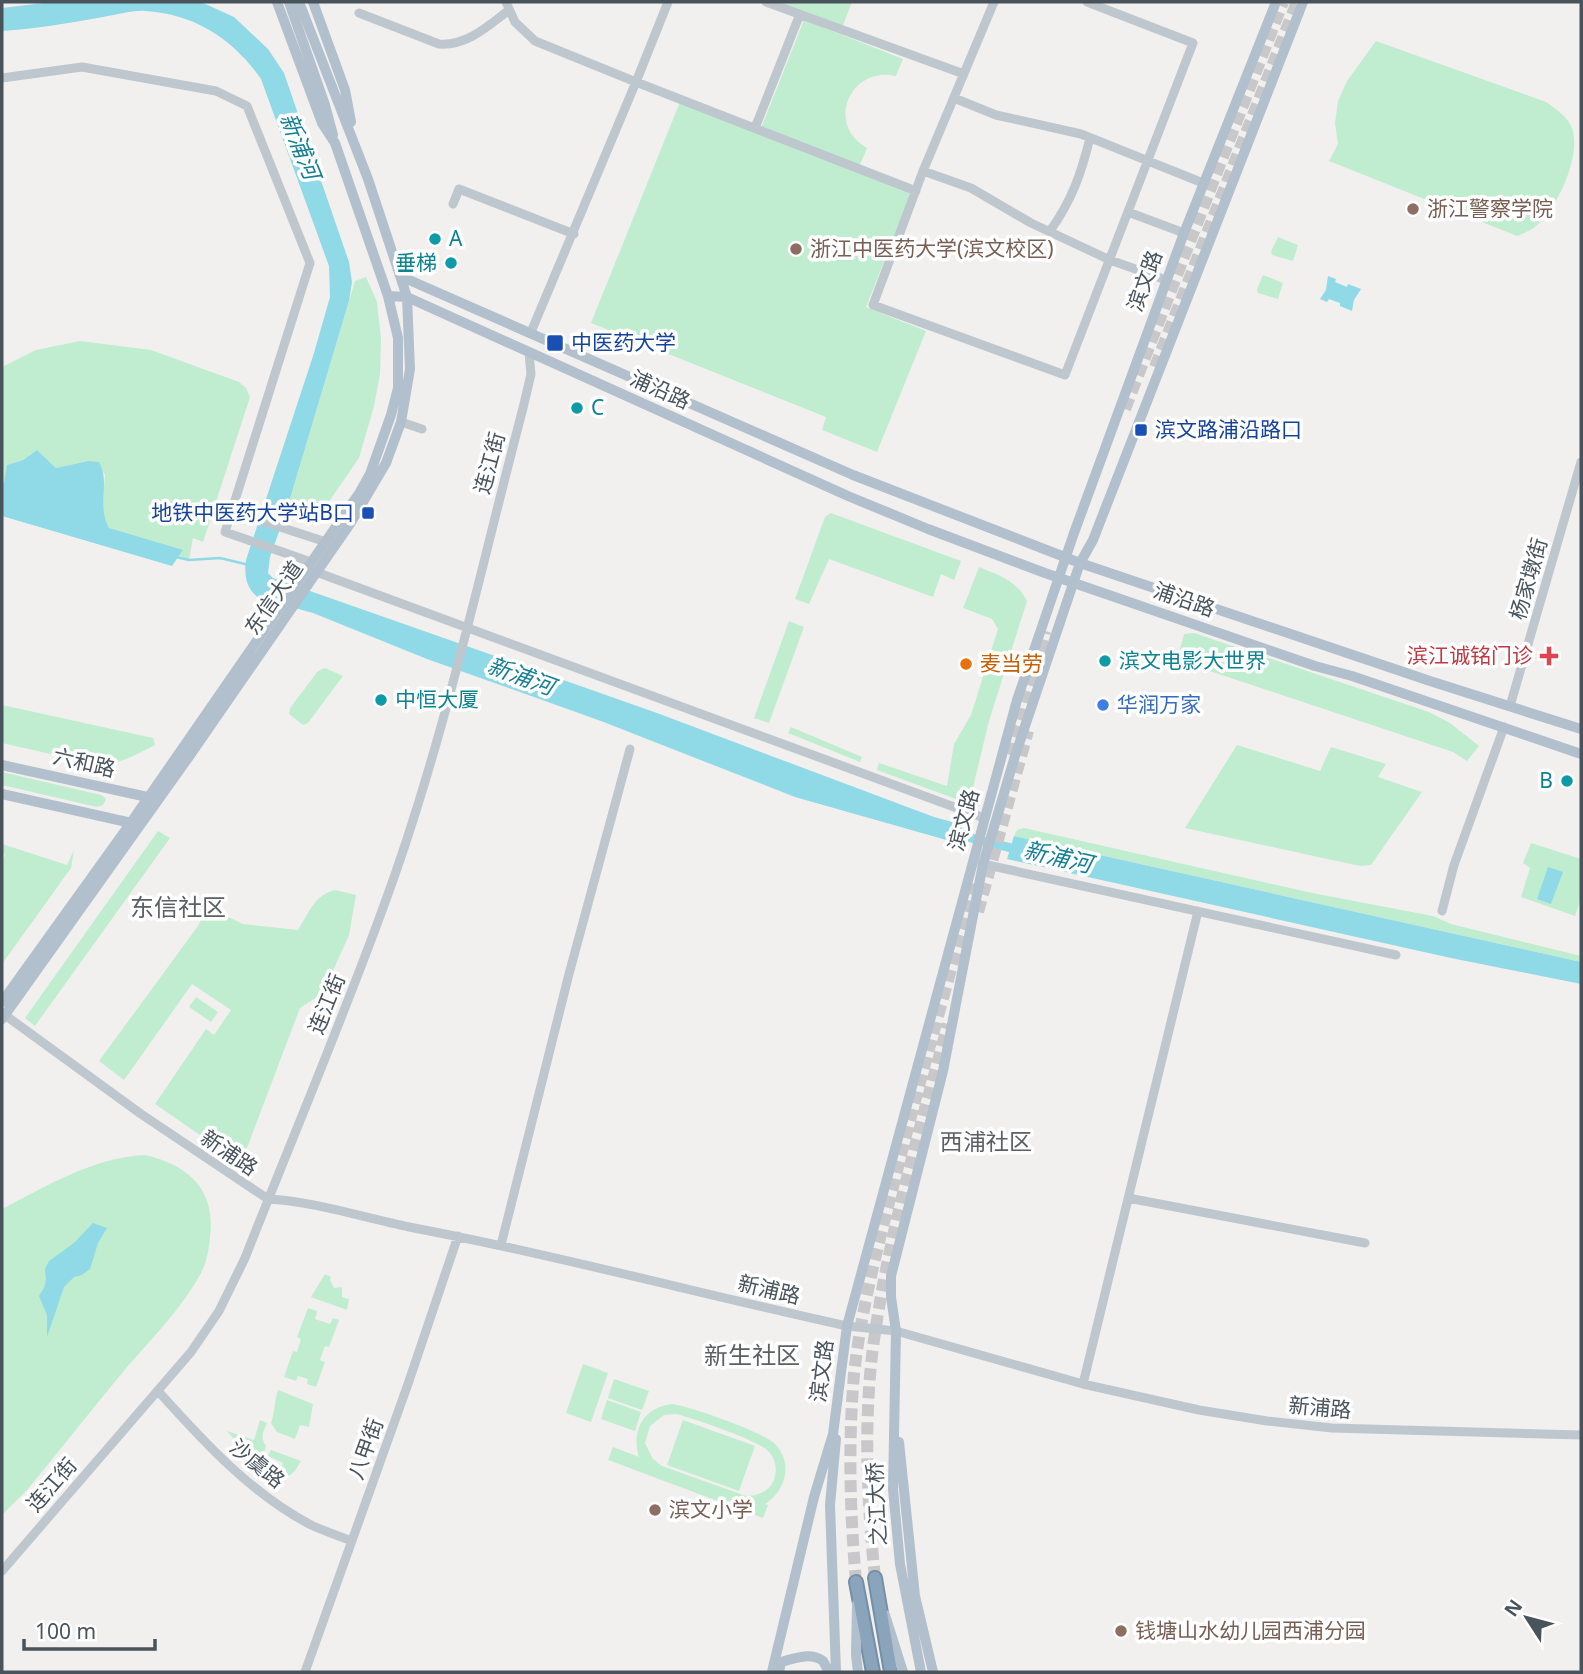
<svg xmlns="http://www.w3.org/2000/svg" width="1583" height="1674" viewBox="0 0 1583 1674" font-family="'Noto Sans','Noto Sans SC',sans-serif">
<rect width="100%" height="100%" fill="#f2efef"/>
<!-- green -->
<path fill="#c0edcf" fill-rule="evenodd" d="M776,2h76l-10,26z
M804,20l99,39 -7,17c-46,-11 -71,49 -29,72l-8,19 -98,-39z
M1376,41l170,61c10,7 21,14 26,26 10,27 -15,81 -36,98 -5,5 -13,7 -19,10l-188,-75 9,-17 -3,-21 3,-22 9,-20z
M680,102l231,92 -45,113 60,24 -49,121 -55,-22 4,-13 -235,-94z
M1278,237l20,8 -5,16 -21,-6 -1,-4z
M1263,275l20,8 -5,16 -20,-6 -1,-4z
M366,277l11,25 4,36 -1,36 -6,32 -15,52 -44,64 -29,-10 69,-231z
M80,341l71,9 88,32 7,6 4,9 -47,145 -10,-4 -4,22 -80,-32 -7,-13 3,-41 -17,-13 -32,7 -19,-18 -14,10 -15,5 -4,18h-2v-116l34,-17z
M831,513l130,48 -7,19 -13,-6 -8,23 -104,-38 -20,45 -14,-5 30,-82z
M979,567c20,8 38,14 48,34l-38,120 -18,75 -7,6 -87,-32 2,-7 68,23 7,-42 17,-29 27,-86 -6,-10 -29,-11z
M789,621l15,6 -35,96 -15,-5z
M1194,633l235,79 21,11 29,23 -12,15 -14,-9 -276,-92 7,-26z
M325,668l18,8 -35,47 -5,2 -14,-11 1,-6 28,-37z
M2,705l151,33 2,7c-20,10 -37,21 -60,19l-93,-21z
M791,727l71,30 -2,5 -72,-29z
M1237,745l83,26 11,-24 55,17 -8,13 44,15 -51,73 -11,1 -175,-38z
M2,772l99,23 5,4 -3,6 -6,2 -95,-22z
M1024,828l288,65 121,23 18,8 130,32v6l-567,-126 3,-6z
M158,831l12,7 -135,188 -10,-8z
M1531,843l50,16v39l-6,18 -54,-19 9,-29 -7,-5z
M2,844l65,21 7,-15 -3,18 -69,96v-104l4,-7 -4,3z
M335,890l21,5 -7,40 -26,58 -23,15 -53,140 -9,7h-9l-74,-51 51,-75 8,6 17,-25 -39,-26 -68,96 -25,-19 99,-135 9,-19 36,17 55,6c11,-17 16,-35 37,-40z
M196,997l22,15 -7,10 -22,-15z
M145,1155c44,10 71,35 65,82 -1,12 -3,25 -9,36 -21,39 -55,71 -83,105 -31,37 -60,75 -91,112l-25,25v-306c44,-23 93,-52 143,-54z
M325,1274l6,3 -1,3 4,8 8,-1v10l7,2 -2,11 -36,-13z
M308,1308l9,3 -2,8 15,5 3,-6 6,2 -10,27 -4,-1 -5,14 5,2 -9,25 -9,-3 1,-5 -10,-3 -2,5 -12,-4 9,-26 4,1 4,-13 -4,-2z
M583,1364l25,9 -17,49 -25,-9z
M614,1379l35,12 -7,19 -34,-12z
M278,1390l35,14 -4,23 -9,-2 -5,14 -18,-7 -6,-9c4,-11 3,-22 7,-33z
M607,1400l34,12 -6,19 -34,-12z
M671,1404c17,1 91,28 103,39 20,19 12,48 -9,61l3,1 -5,13 -155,-58 5,-13 26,10c-8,-26 4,-49 32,-53zM676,1414c16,4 82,26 92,37 8,8 10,20 5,31 -5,10 -16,14 -27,14l-84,-30 -9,-7 -8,-16 5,-17 14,-11z
M260,1420l7,3c-4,9 -7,14 -1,23l-6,19h-3l-30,-34 27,9z
M683,1420l72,26 -16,45 -72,-26z
M271,1450l30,11c-7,12 -10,17 -24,16l-1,-4 3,-5 2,2 2,-7 -15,-7z"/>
<!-- water -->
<path fill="#90d9e7" d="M52,2h149l33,15 34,32 16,24 65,189 3,20 -3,19 -63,211 -16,45 -2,16 5,5 384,135 277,104 29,8 -6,18 -162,-46 -194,-76 -174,-62 -114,-46 -54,-15c-13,-9 -15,-23 -13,-38l68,-207 16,-56 -1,-31 -68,-187c-28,-40 -66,-65 -116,-68 -13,-1 -29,4 -42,6 -34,6 -67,12 -101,14v-23z
M1328,276l8,3 -1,3 12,5 1,-3 13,5 -7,11 -2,11 -12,-5v-3l-11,-4 -2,3 -7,-3 6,-9z
M37,450l19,18 32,-7 11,1c12,23 -3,42 10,66l74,22 -11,16 -170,-50v-31l2,-2 3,-18 16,-5z
M1014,836l567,126v22l-130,-26 -444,-99z
M1548,867l15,5 -12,32 -14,-5z
M93,1223l14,5 -9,15 -8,26 -8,6 -8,2 -10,10 -17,50v-22l-8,-19 5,-8 2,-8 -1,-11 4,-8 25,-18z"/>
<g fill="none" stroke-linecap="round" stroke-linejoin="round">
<!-- stream -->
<path stroke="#90d9e7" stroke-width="2.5" d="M176,557l13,3 31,-2 29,7"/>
<!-- canal -->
<path stroke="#90d9e7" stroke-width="9" d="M951,833l68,17"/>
<!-- highway-tunnel -->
<path stroke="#c8c8ca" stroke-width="12" stroke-dasharray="12 6" stroke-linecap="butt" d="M1155,367l142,-365
M1125,409l158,-407
M1011,755l34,-124
M978,912l50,-181
M875,1578c-8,-78 -12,-160 -1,-238 15,-107 46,-212 74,-316
M856,1582c-6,-70 -8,-138 -2,-208 7,-63 23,-125 39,-187 25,-102 54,-203 82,-303"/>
<!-- highway casing -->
<g stroke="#758fa7" stroke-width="16">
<path id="highway" d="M875,1578l16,94
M856,1582l17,90"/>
</g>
<!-- minor -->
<path stroke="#bec7cd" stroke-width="9" d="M506,2l9,20 20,19 101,41 -105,250
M668,2l-32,80 280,109
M766,2l198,72
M994,2l-71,169 -50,134 192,70 128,-332 -106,-41
M359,13l80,31c28,2 49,-18 70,-34
M2,78l80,-11 134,24 31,15 63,157 -85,269 86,30
M954,98l42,17 85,19 122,49
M755,128l45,-114
M923,171l48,17 60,35 79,37 56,20
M453,204l6,-15 115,45
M1128,212l56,21
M1050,231c22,-31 31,-57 40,-93
M401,422l21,7
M231,511l95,31
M316,572l668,246
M1510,706l71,-244
M983,864l413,91
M1442,911l12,-46 50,-138
M5,1015l136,99 127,85c44,2 97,19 141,28 147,28 292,67 438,99l49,5 187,53 116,26 68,11 65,7 249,7
M1128,1198l237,45
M501,1245l68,-271 61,-225
M1083,1384l115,-473
M158,1391c45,50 92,102 153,134 13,6 27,11 41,16
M2,1571l189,-219 28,-41 26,-53c46,-117 95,-232 138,-350 60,-162 96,-333 140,-500l8,-34 -2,-21
M305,1672l103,-288 50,-148"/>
<!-- major -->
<path stroke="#b1c0cc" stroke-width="10" d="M289,2l36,103 8,30
M313,2l32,88 6,32
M400,276l453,199 227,88 350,118 151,48
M388,296l19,1 441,199 80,33 117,44 270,93 37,10 229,78
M2,765l150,33
M2,794l134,30
M2,1002l128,-178 230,-332 10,-18 21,-59 7,-27v-50l-10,-42 -53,-153 -13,-20 -45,-121
M2,1019l186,-261 162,-234 36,-61 15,-41 9,-53 -3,-72 -39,-118 -69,-177
M899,1442l16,154 18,76
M857,1604l-1,51 2,17
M885,1615l18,57
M772,1672l42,-175 19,-63 14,-108 170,-626 57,-167 110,-300 92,-231
M779,1672l2,-10c14,-4 30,-10 42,-1l6,11
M836,1672l-6,-167 6,-66
M921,1672l-21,-108 -7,-75 3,-158 -5,-34v-21l52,-205 40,-207 32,-108 65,-193 13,-23 210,-538"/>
<!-- highway -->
<use href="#highway" stroke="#8aa4bb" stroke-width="12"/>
</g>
<!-- markers -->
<g fill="#8d6e63" stroke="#fff" stroke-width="2.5">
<circle cx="1413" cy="209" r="7"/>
<circle cx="796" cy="249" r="7"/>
<circle cx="655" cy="1510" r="7"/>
<circle cx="1121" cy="1631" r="7"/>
</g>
<g fill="#0f9aa8" stroke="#fff" stroke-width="2.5">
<circle cx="435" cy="239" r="7"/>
<circle cx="451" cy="263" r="7"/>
<circle cx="577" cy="408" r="7"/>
<circle cx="1105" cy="661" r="7"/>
<circle cx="381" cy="700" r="7"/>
<circle cx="1567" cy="781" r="7"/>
</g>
<g fill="#1a4fb4" stroke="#fff" stroke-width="2.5">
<rect x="546" y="334" width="18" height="18" rx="3.5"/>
<rect x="1134" y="423" width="14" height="14" rx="3.5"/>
<rect x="361" y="506" width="14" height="14" rx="3.5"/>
</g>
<path fill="#e0444e" stroke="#fff" stroke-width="2.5" d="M1545.5 645.5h7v7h7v7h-7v7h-7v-7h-7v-7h7z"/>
<circle fill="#e8710a" stroke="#fff" stroke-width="2.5" cx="966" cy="664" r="7"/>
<circle fill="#3f7fe0" stroke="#fff" stroke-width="2.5" cx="1103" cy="705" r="7"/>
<g text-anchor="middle" stroke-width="7" stroke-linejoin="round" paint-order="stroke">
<!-- education labels -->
<g font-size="21" fill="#785e54" stroke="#fff" text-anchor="start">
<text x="1427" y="216">浙江警察学院</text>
<text x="810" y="256">浙江中医药大学(滨文校区)</text>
<text x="669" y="1517">滨文小学</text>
<text x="1135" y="1638">钱塘山水幼儿园西浦分园</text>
</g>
<!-- culture labels -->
<g font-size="21" fill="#0d838f" stroke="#fff" text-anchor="start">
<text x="449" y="246">A</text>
<text x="437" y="270" text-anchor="end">垂梯</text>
<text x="591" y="415">C</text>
<text x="1119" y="668">滨文电影大世界</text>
<text x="395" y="707">中恒大厦</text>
<text x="1553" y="788" text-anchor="end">B</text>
</g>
<!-- street labels -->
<g font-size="21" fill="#48535c" stroke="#fff">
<text transform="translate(1145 281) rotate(-70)" y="7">滨文路</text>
<text transform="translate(660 390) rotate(24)" y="7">浦沿路</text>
<text transform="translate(490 463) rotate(-75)" y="7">连江街</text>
<text transform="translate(1529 579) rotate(-74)" y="7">杨家墩街</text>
<text transform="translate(274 598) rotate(-55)" y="7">东信大道</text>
<text transform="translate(1184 600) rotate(19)" y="7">浦沿路</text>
<text transform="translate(84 763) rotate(13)" y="7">六和路</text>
<text transform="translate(964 820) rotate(-75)" y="7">滨文路</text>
<text transform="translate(327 1004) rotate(-68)" y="7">连江街</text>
<text transform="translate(229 1153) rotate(34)" y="7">新浦路</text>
<text transform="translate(769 1290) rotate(13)" y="7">新浦路</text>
<text transform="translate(822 1371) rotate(-83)" y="7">滨文路</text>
<text transform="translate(1320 1408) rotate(5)" y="7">新浦路</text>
<text transform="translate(366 1449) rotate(-70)" y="7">八甲街</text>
<text transform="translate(257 1464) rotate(39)" y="7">沙虞路</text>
<text transform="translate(52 1485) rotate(-49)" y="7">连江街</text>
<text transform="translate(877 1504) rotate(-93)" y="7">之江大桥</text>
</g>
<!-- transit labels -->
<g font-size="21" fill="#164399" stroke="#fff" text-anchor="start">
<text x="571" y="350">中医药大学</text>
<text x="1155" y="437">滨文路浦沿路口</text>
<text x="354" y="520" text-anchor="end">地铁中医药大学站B口</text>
</g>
<!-- health labels -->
<g font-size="21" fill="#be3a42" stroke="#fff" text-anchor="end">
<text x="1533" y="663">滨江诚铭门诊</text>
</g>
<!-- food labels -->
<g font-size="21" fill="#c56008" stroke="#fff" text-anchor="start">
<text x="980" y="671">麦当劳</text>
</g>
<!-- shop labels -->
<g font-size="21" fill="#366cbe" stroke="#fff" text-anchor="start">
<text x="1117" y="712">华润万家</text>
</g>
<!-- water labels -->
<g font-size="23" font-style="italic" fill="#157f94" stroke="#fff">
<text transform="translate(300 146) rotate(68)" y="8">新浦河</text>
<text transform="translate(521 676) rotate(20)" y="8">新浦河</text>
<text transform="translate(1058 857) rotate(13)" y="8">新浦河</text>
</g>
<!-- neighbourhood labels -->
<g font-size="23" fill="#5c6064" stroke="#fff">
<text x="986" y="1150">西浦社区</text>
</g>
<!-- quarter labels -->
<g font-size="24" fill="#5c6064" stroke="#fff">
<text x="178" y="916">东信社区</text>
<text x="752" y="1364">新生社区</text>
</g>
</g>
<!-- border -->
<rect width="1583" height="1674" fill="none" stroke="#48535c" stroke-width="7"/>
<!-- north arrow -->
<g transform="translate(1527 1618) rotate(306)" stroke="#ffffff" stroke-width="5" paint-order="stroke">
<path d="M0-5L12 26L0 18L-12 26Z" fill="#48535c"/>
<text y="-10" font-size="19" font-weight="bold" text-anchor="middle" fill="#48535c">N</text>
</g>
<!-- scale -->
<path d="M24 1639v10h131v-10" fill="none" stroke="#48535c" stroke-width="3.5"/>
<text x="35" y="1639" font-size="21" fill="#48535c" stroke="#ffffff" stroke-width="5" paint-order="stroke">100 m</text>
</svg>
